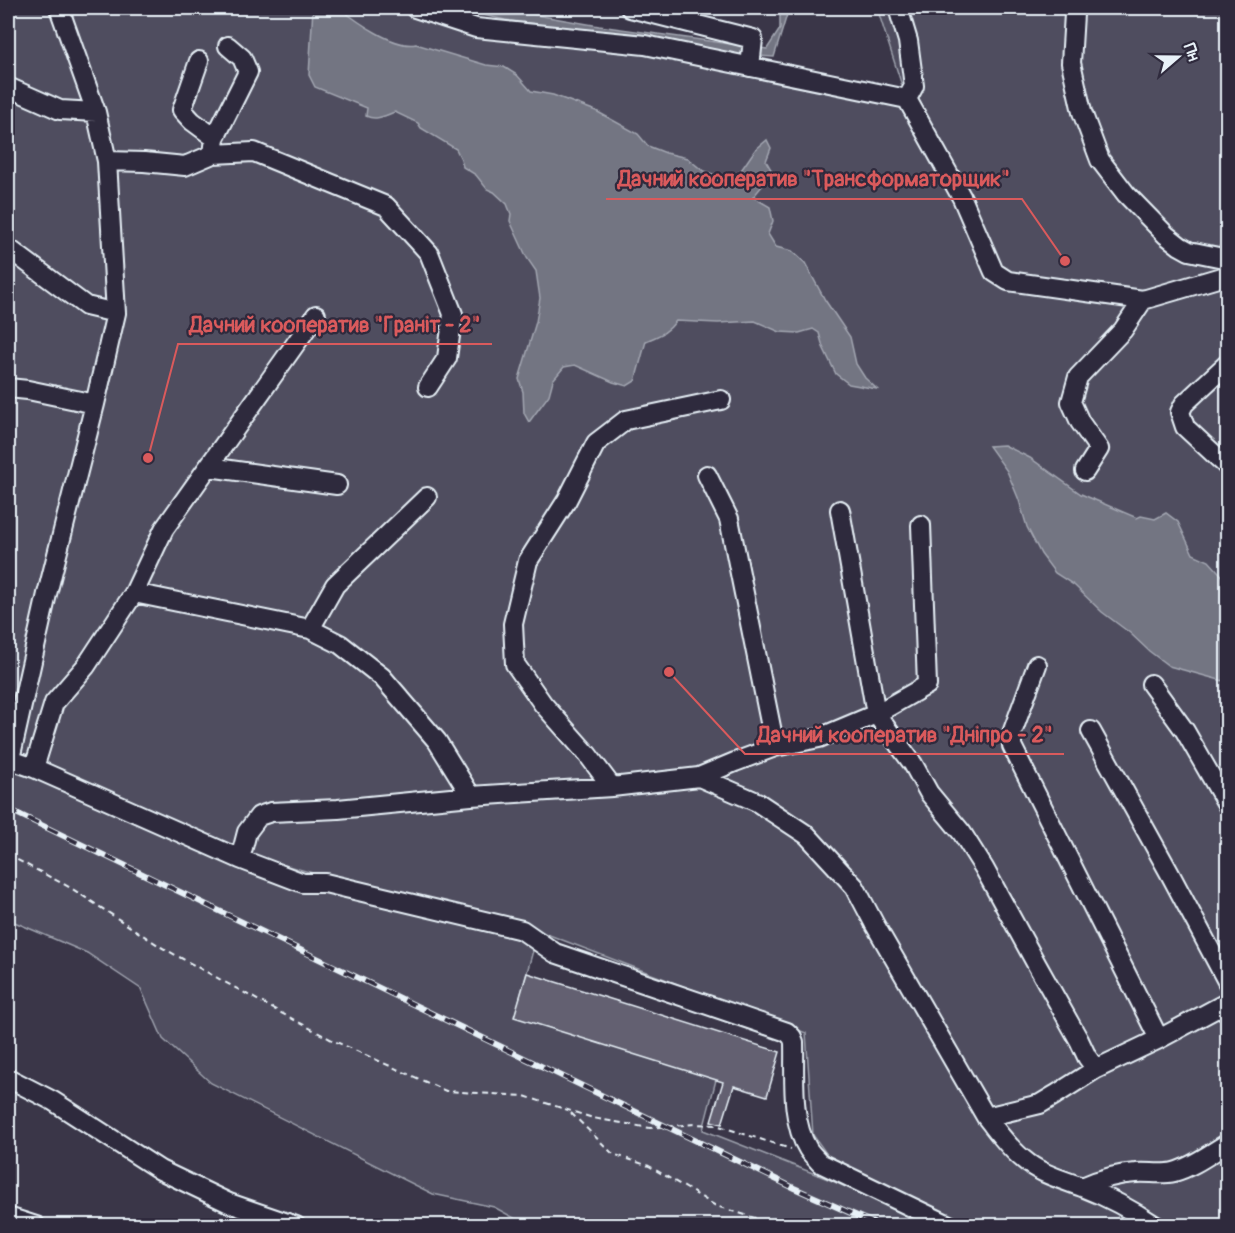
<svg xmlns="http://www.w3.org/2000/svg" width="1235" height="1233" viewBox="0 0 1235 1233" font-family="Pangolin,sans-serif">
<rect width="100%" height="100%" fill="#3a3648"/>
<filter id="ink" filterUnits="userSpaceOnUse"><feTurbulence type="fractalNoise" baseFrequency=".0167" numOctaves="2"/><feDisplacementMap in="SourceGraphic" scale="12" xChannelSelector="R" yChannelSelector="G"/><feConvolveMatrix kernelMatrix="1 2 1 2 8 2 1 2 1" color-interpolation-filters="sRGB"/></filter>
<g filter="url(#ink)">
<!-- green -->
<path fill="#504e5f" stroke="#9ca0ac" stroke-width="1.5" d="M8,8h386l30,9 482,81 -29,-90h350v1217h-257l-142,-69 -15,-21 -7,-102 -296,-113 -131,-28 -140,-40 -231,-98z
M8,767l25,5 264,117 30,3 190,47 17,8 -18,65 201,64 -14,54 125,49 103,46h-404l-33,-18 -61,-13 -222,-111 -48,-44 -22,-50 -54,-36 -75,-32 -4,-4z"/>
<!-- water -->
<path fill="#737482" stroke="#a2a6b1" stroke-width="1.5" d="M313,8h27c16,13 55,41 76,36l70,21 18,2 13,8 14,16 22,4 43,16 42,23 10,12 18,7 21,5 15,12 31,12 22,-32 12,-10 4,8 -5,13 7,12 -20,24 17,10 3,14 -5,13 8,13 16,4 13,12 20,37 25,37 6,27 9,14 12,11 -28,-5 -13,-10 -13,-27 -4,-14 -6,-4 -14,4 -19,-1 -25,-11 -37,2 -42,-2c-9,12 -16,14 -30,20l-11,40 -8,5 -14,-4 -38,-17 -11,2 -11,13 -4,15 -20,27 -5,-9 -1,-21 -4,-13 17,-57 4,-24 -4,-27 -9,-13 -17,-37 1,-7 -4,-10 -13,-12 -7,-3 -11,-14 -13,-8 -2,-8 -5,-10 -35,-21 -3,-5 -23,-11c-11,4 -19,9 -29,4l1,-8 -52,-21 -6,-12z
M453,8h44l102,18 168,23 13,-20v-21h9l-15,49 -42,-2 -115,-20 -112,-15z
M1004,445l26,13 51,36 56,24 4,-2 14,3 11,-6 12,9 15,32 16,7 18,20v101l-58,-16 -20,-15 -19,-18 -28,-21 -28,-27 -19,-12 -14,-19 -14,-27 -8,-27 -12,-29 -18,-25z"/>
<!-- building -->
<path fill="#636171" stroke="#e8f1f8" stroke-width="1.5" d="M527,973l253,79 -13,44 -33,-10 -12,38 -11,-3 12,-39 -209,-65z"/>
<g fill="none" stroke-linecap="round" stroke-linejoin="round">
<!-- minor casing -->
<g stroke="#e8f1f8" stroke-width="22">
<path id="minor" d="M415,8l61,20 169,17 262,54 55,99 32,74 14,9 135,19 85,-25
M630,8l123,31 -3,28
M898,8l10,33 6,45 -7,13
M1073,8l1,6 -3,49 11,49 18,48 26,34 40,41 14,11 9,5 39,8
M199,61l-17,49 10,11 23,17
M8,87l52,23 36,2
M213,154l2,-16 33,-66 -6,-14 -14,-12
M107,161l37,1 41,4 28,-12 41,-2 132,54 43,47 24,61 -6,44 -19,29
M8,248l78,58 30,7
M1228,363l-44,41 -4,8 5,15 43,40
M8,388l20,2 67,14
M209,467l128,18
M1085,471l14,-22 -19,-27 -9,-20 7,-25 45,-47 20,-30
M707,475l22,44 46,228
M840,510l36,204 37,50 16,29 33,40 22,35 53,97 42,75 8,17 9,12
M134,593l30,-64 152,-214
M310,629l25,-44 92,-88
M1037,665l-25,68v13l147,293
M1151,684l34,47 43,75
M1091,731l78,141 59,111
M8,759l26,9 206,91 63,24h22l197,47 33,23 232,79 5,5 2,5c1,33 -4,78 14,107 3,5 8,9 12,14l131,63
M10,759l37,-165 48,-190 21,-91 -9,-152 -11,-49 -37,-104
M34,768l20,-65 32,-37 48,-73 176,36 30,15 42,33 55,64 34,55
M699,777l36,-15 40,-15 44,-9 57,-24 51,-29 -6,-160
M612,787l-24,-32 -45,-51 -28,-40 -2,-40 15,-63 39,-61 29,-57 30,-23 95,-20
M240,859l7,-27 12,-16 12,-4 67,-3 133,-13 141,-9 87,-10 58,25 50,33 48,52 20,38 111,192c12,15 22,30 37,42 17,15 38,20 59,28 26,10 50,23 74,39
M8,1078l45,23 107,69 69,33 67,23
M986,1117l54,-13 15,-9 41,-26 63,-30 69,-37
M1082,1187c18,-8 35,-13 54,-14 13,-1 26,2 38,-1 19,-5 37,-19 54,-29
M8,1217l28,9"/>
</g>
<!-- path -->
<path stroke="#e8f1f8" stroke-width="2" stroke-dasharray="6 4.5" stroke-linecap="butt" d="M8,855l63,33 90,59 111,61 60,32 114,51 78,5 69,22 57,10 45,-4 21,1 75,24
M571,1113l42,41 36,12 67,40 39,12 14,8"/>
<!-- minor -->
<use href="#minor" stroke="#2f2a3d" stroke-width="18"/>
<!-- rail casing -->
<g stroke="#e8f1f8" stroke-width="6">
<path id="rail" d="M8,809l786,379 86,38"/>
</g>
<!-- rail -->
<use href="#rail" stroke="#2f2a3d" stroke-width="4" stroke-dasharray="11" stroke-linecap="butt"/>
</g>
</g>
<!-- callouts -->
<path fill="none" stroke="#da5a5c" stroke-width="2" d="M1065 261L1022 199H606M148 458L178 344H492M669 672L745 754H1064"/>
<g fill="#da5a5c" stroke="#2f2a3d" stroke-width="2">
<circle cx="1065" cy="261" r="6"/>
<circle cx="148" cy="458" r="6"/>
<circle cx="669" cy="672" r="6"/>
</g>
<g font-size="22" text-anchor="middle" font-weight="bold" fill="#da5a5c" stroke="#2f2a3d" stroke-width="4.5" stroke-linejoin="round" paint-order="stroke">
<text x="814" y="186">Дачний кооператив "Трансформаторщик"</text>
<text x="335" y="332">Дачний кооператив "Граніт - 2"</text>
<text x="905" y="742">Дачний кооператив "Дніпро - 2"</text>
</g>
<!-- margin -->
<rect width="1235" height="1233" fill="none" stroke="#2f2a3d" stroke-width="30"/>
<rect x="15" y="15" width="1205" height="1203" fill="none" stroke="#e8f1f8" stroke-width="2" filter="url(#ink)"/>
<!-- north arrow -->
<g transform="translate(1178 57) rotate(70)" stroke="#2f2a3d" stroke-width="4.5" paint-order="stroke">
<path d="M0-4.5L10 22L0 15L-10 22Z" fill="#e8f1f8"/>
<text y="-9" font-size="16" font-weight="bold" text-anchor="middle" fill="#e8f1f8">Пн</text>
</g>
</svg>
